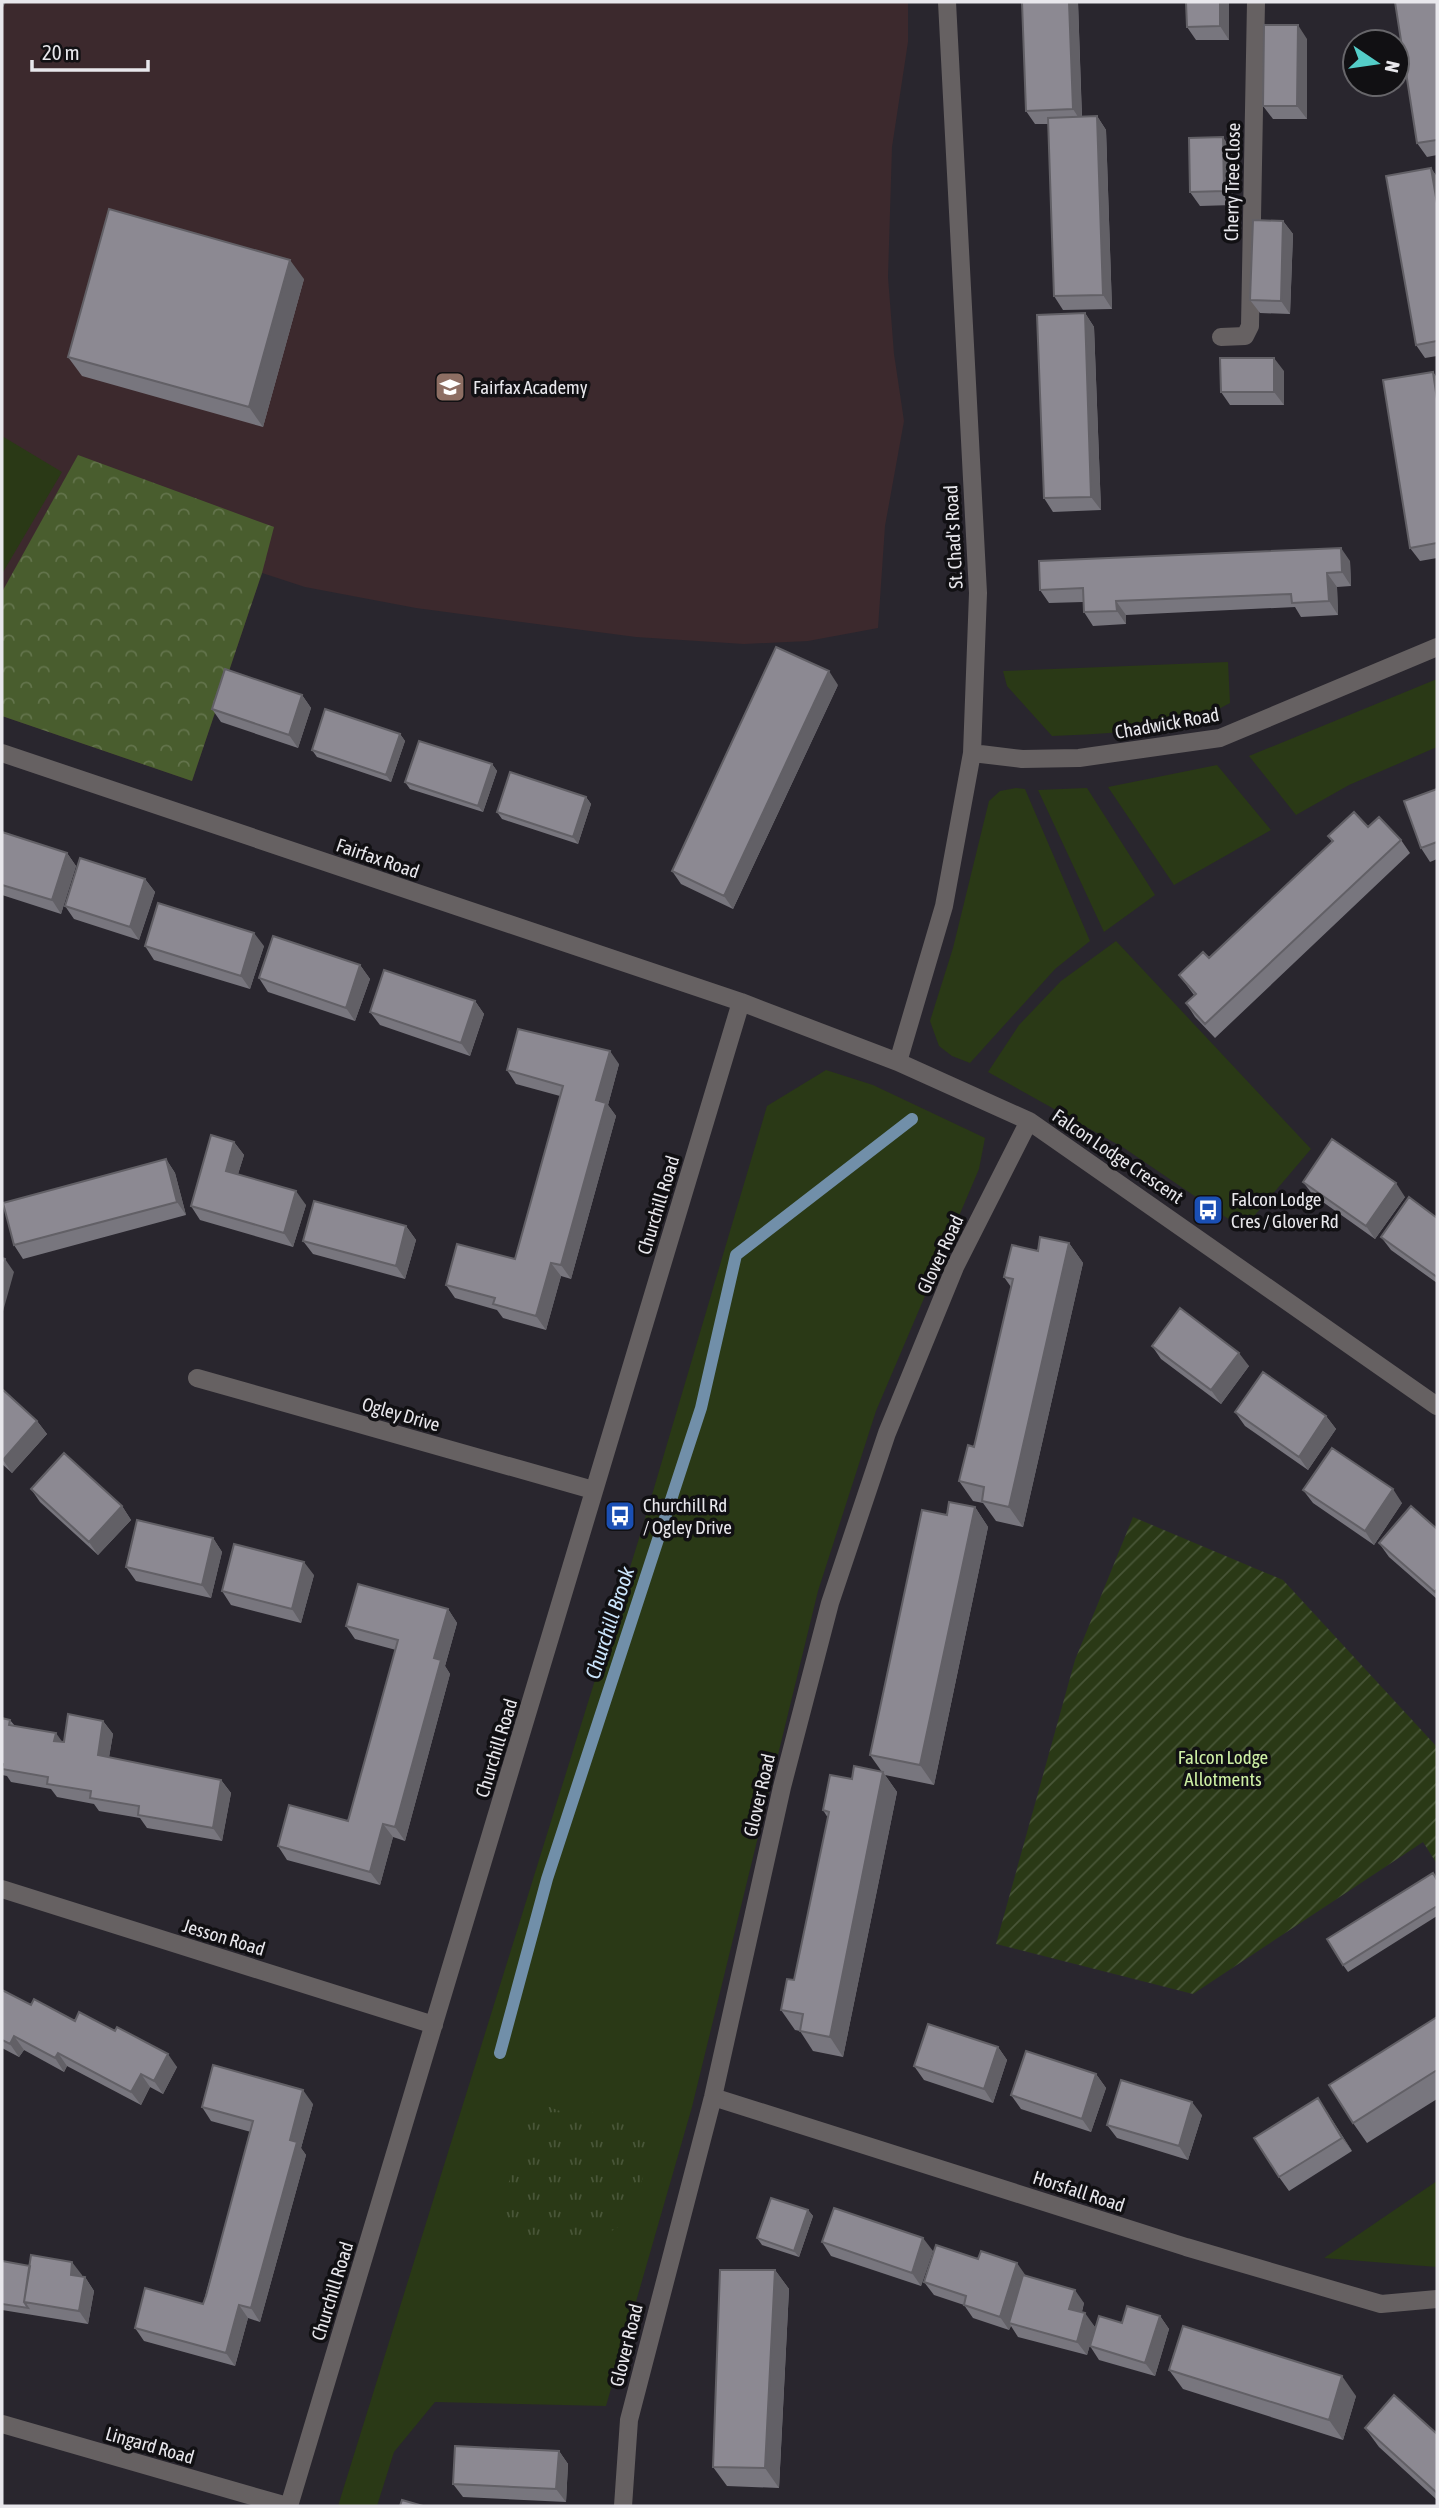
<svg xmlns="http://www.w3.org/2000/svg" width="1439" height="2508" viewBox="0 0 1439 2508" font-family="'Asap Condensed',sans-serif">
<defs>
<pattern id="forest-crowns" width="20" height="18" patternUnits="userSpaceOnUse" patternTransform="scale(1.75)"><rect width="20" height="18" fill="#495d2e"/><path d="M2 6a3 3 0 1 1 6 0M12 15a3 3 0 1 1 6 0" fill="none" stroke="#63744c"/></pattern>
<pattern id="park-tufts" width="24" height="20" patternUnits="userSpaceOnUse" patternTransform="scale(1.75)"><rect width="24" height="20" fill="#2a3916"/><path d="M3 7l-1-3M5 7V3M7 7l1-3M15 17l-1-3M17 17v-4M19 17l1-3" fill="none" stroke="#495638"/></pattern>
<pattern id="garden-furrows" width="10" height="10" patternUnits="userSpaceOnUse" patternTransform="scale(1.75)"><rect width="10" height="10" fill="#2a3916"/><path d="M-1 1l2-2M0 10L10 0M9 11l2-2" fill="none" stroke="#495638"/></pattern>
</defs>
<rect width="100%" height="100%" fill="#29262e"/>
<!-- education -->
<path fill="#3c292d" d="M2,2h906v40l-16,105 -4,130 6,77 10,67 -19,105 -7,102 -70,13 -64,3 -108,-7 -220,-29 -111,-21 -43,-14 -70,208 -190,-65z"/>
<!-- grass -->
<path fill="#2a3916" d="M2,436l60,36 -60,102z
M1228,662l2,41c-52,30 -119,30 -178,33l-45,-50 -4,-15z
M1437,679v68l-88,38 -53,30 -47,-59z
M1217,765l54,65 -97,55 -66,-98z
M1016,788l9,1 65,152 -35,28 -85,94 -18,-7 -13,-10 -9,-25 23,-73 36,-147 11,-10z
M1087,788l68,107 -51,37 -66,-142z
M1116,941l195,208 -68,80 -119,-81 -136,-76 31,-47 42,-44z
M826,1070l47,15 112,53 -6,31 -103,242 -58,180 -126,516 -86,299 -171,-4 -41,50 -17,54h-39l303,-974 126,-426z
M1437,2181v86l-113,-9z"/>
<!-- forest -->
<path fill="url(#forest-crowns)" d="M78,455l196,72 -12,46 -70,208 -190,-65v-124z"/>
<!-- park -->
<path fill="url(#park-tufts)" d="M534,2101l44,17 8,-7 55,15 11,23 -23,72 -53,30 -81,-24z"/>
<!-- garden -->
<path fill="url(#garden-furrows)" d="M1133,1517l150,63 154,167v117l-14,-22 -230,152 -197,-50 79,-284z"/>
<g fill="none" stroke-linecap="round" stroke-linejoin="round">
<!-- stream -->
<path stroke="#718fa9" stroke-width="12" d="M500,2053l47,-174 154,-471 35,-153 176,-136"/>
<!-- minor -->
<path stroke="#666162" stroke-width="18" d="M1221,337l24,-1 5,-10 6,-324
M2,753l739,249 157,60 131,59 408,285
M972,753l50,6 57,-1 141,-20 217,-91
M898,1062l46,-156 28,-153 6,-160 -31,-591
M197,1378l396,112
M2,1889l432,136
M713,2097l473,150 195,57 56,-5
M2,2424l285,82
M289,2506l452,-1504
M623,2506l6,-86 84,-323 69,-310 48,-184 57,-170 68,-166 74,-146"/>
</g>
<!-- wall -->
<path fill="#78767e" d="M1022,2h56l4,115 15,-1 9,14 6,179 -49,1 -9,-14 -6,-172h-13l-9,-13z
M1186,2h43v38h-33l-9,-13z
M1437,2v153l-10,2 -10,-14z
M1307,39v80h-34l-10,-13z
M1232,151l1,54 -33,1 -10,-14z
M1431,168l6,9v179l-12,2 -9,-13z
M1283,221l10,13 -3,80 -30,-1 -10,-13z
M304,279l-41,148 -181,-51 -14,-19z
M1085,313l9,14 7,183 -48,2 -9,-14z
M1284,371v34h-54l-9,-13z
M1433,372l4,6v180l-17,3 -10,-13z
M1350,561l1,25 -14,1 1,28 -37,2 -6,-10 -169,8v9l-33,2 -9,-14 -1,-10 -34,1 -9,-13z
M838,685l-105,224 -52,-25 -9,-13z
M302,695l9,13 -13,40 -77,-26 -9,-13z
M400,734l5,7 -14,41 -74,-25 -5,-7z
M492,764l5,7 -14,41 -73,-23 -5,-7z
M1437,789v70l-7,3 -9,-14z
M586,797l5,7 -13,40 -76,-25 -5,-7z
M1368,827l33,13 9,13 -195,185 -20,-21 -9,-14 8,-8 -15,-20 30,-17 123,-116 -4,-6z
M2,832l65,21 9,13 -15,48 -59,-19z
M145,879l10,13 -16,48 -65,-21 -9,-13z
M145,946h119l-14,43 -96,-29z
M360,965l10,14 -15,42 -87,-29 -9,-14z
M475,1001l9,13 -14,42 -90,-31 -10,-13z
M619,1064l-11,41 8,11 -45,163 -10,-3 -15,54 -43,-12 -6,-8 -42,-12 -9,-13 69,-26 45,-163 -44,-12 -9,-14z
M234,1142l10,13 -6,19 68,31 -13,42 -93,-27 -9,-14z
M166,1159l9,14 11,42 -163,44 -9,-14z
M1303,1182l102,15 -30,42 -62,-44z
M1437,1218v65l-46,-33 -10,-13z
M406,1226l10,14 -11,39 -92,-25 -10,-13z
M1069,1243l14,20 -60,264 -27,-6 -13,-18 -10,-2 -14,-20 15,-34 37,-160 -7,-10 34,-26z
M1152,1346l97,20 -28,38 -60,-45z
M2,1389l35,32 10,13 -35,39 -10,-9z
M1235,1412l91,4 10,13 -28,41 -63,-44z
M31,1489l91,17 9,14 -33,35 -58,-53z
M1303,1490l99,13 -28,42 -61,-42z
M975,1507l13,20 -54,258 -49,-10 12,17 -54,265 -30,-6 -13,-20 -5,-1 -14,-20 13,-30 34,-162 -5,-8 29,-31 30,-7 -12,-17 77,-240z
M1437,1529v70l-48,-42 -10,-14z
M213,1538l9,14 -11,46 -75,-17 -10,-14z
M314,1575l-13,48 -70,-18 -9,-14z
M448,1609l9,14 -12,43 5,8 -45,167 -12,-4 -13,48 -93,-25 -9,-14 70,-25 48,-171 -41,-11 -9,-13z
M2,1718l8,2 5,6 49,16 39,-21 10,13 -4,23 112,23 10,13 -9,48 -75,-13 -7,-10 -41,-7 -5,-7 -37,-7 -6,-8 -40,-7 -4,-6 -5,-1z
M1437,1880v36l-89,56 -5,-7z
M2,1990l29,15 44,16 102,46 -14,27 -13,-7 -9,18 -74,-39 -3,6 -40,-22 -5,7 -17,-9z
M1437,2017v82l-70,44 -14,-20z
M998,2047l9,13 -14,43 -69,-23 -10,-14z
M1096,2074l10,14 -15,44 -70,-23 -10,-14z
M313,2104l-12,44 5,7 -46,167 -12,-4 -13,48 -91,-25 -9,-13 68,-24 48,-172 -40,-11 -9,-14z
M1327,2112l25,39 -63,40 -10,-14z
M1202,2115l-14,45 -71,-22 -10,-13z
M808,2210l5,6 -14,41 -37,-12 -5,-7z
M822,2242l111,9 -12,35 -90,-30z
M2,2261l80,14v2h3l9,14 -6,33 -86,-14z
M775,2270l14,19 -10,199 -52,-2 -14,-19z
M1026,2276l58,27 -2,9 13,15 -8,28 -69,-18 -7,-11 -2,4 -36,-12 -9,-13 -30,-10 -10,-13z
M1160,2316l9,13 -14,47 -56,-16 -9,-14 32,-23z
M1169,2370l187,26 -13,44 -160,-51z
M1365,2428l72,6v66l-58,-53z
M559,2451l9,13 -2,38 -103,-5 -10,-13z"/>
<!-- shaded-wall -->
<path fill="#626066" d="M2,2h4l-4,7z
M1069,2h9l4,121 -9,-14z
M1220,2h9v38l-9,-14z
M1298,25l9,14v80l-10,-13z
M1097,116l9,14 6,179 -9,-14z
M1223,137l9,14 1,54 -9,-14z
M1431,168l6,9v26z
M1283,221l10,13 -3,80 -9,-13z
M290,260l14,19 -41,148 -14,-20z
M1085,313l9,14 7,183 -10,-13z
M1274,358l10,13v34l-10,-13z
M1433,372l4,6v21z
M1341,548l9,13 1,25 -9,-14z
M1327,573l10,14 1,28 -9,-14z
M1116,601l10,14v9l-9,-13z
M829,671l9,14 -105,224 -9,-13z
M302,695l9,13 -13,40 -9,-13z
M400,734l5,7 -14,41 -5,-7z
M492,764l5,7 -14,41 -5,-6z
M586,797l5,7 -13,40 -5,-7z
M67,853l9,13 -15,48 -9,-14z
M145,879l10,13 -16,48 -9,-13z
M254,933l10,13 -14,43 -9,-13z
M360,965l10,14 -15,42 -9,-13z
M475,1001l9,13 -14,42 -9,-13z
M610,1051l9,13 -11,41 8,11 -45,163 -10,-14 35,-165z
M234,1142l10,13 -9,29 -9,-13z
M166,1159l9,14 11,42 -9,-13z
M1396,1183l9,14 -30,42 -9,-13z
M296,1191l10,14 -13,42 -9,-14z
M406,1226l10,14 -11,39 -9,-13z
M1069,1243l14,20 -60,264 -14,-20z
M5,1259l9,13 -12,43v-45z
M551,1263l10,13 -15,54 -10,-14z
M1239,1353l10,13 -28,38 -10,-14z
M1326,1416l10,13 -28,41 -9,-13z
M37,1421l10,13 -35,39 -9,-13z
M1393,1489l9,14 -28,42 -9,-14z
M122,1506l9,14 -33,35 -9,-13z
M975,1507l13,20 -54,258 -14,-20z
M213,1538l9,14 -11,46 -9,-13z
M304,1562l10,13 -13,48 -9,-14z
M448,1609l9,14 -12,43 5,8 -45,167 -10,-14 39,-169z
M103,1721l10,13 -6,35 -9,-14z
M56,1733l10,14 -12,-6z
M883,1772l14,20 -54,265 -13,-20z
M221,1780l10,13 -9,48 -9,-13z
M383,1824l10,13 -13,48 -10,-13z
M14,2036l10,14 -5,7 -9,-13z
M998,2047l9,13 -14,43 -9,-14z
M58,2053l9,13 -3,6 -9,-14z
M168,2054l9,13 -14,27 -9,-13z
M141,2074l9,13 -9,18 -10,-13z
M1096,2074l10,14 -15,44 -9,-13z
M303,2090l10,14 -12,44 5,7 -46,167 -9,-14 39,-168z
M1318,2098l9,14 25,39 -10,-13z
M1192,2102l10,13 -14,45 -9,-14z
M808,2210l5,6 -14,41 -5,-6z
M923,2238l10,13 -12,35 -9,-13z
M72,2262l10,13 -2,13 -9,-13z
M1017,2263l9,13 -17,47 2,3 -2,4 -9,-13z
M775,2270l14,19 -10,199 -14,-20z
M85,2277l9,14 -6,33 -9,-13z
M1075,2290l9,13 -5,19 -10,-13z
M239,2305l9,13 -13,48 -9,-13z
M1085,2313l10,14 -8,28 -10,-13z
M1160,2316l9,13 -14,47 -10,-13z
M1342,2376l14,20 -13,44 -14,-20z
M559,2451l9,13 -2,38 -10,-13z"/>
<!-- building -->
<path fill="#8c8992" stroke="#626066" stroke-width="2" d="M1022,2h47l4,107 -47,2z
M1186,2h34v24l-33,1z
M1395,2h42v138l-20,3z
M1264,25h34l-1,81h-34z
M1097,116l6,179 -49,1 -6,-178z
M1223,137l1,54 -34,1 -1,-54z
M1431,168l6,35v138l-21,4 -30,-169z
M109,209l181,51 -41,147 -181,-50z
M1253,220l30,1 -2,80 -31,-1z
M1085,313l6,184 -47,1 -7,-183z
M1220,358h54v34h-53z
M1433,372l4,27v144l-27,5 -27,-168z
M1341,548l1,24 -15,1 2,28 -37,2 -1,-9 -175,7 1,10 -33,1 -1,-24 -43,2 -1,-29z
M776,647l53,24 -105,225 -52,-25z
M225,669l77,26 -13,40 -77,-26z
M325,709l75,25 -14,41 -74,-25z
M419,741l73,23 -14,42 -73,-24z
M510,772l76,25 -13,40 -76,-25z
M1437,789v53l-16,6 -17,-47z
M1354,812l14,15 11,-10 22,23 -196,184 -19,-21 10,-9 -17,-19 24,-23 6,6 124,-117 -5,-5z
M2,832l65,21 -15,47 -50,-15z
M80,858l65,21 -15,48 -65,-21z
M158,903l96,30 -13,43 -96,-30z
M273,936l87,29 -14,43 -87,-30z
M384,970l91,31 -14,42 -91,-31z
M518,1029l92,22 -14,49 10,3 -45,162 -10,-2 -15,53 -43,-12 2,-6 -49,-13 11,-41 58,15 48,-173 -56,-16z
M211,1135l23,7 -8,29 70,20 -12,42 -93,-27z
M1332,1139l64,44 -30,43 -63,-44z
M166,1159l11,43 -163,43 -11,-42z
M1409,1197l28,21v59l-56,-40z
M314,1201l92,25 -10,40 -93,-25z
M1040,1237l29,6 -60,264 -27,-6 2,-14 -25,-6 9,-36 6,2 39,-168 -9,-2 8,-32 26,6z
M2,1258l3,1 -3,11z
M1180,1308l59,45 -28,37 -59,-44z
M1263,1372l63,44 -27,41 -64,-45z
M2,1389l35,32 -34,39 -1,-1z
M1332,1448l61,41 -28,42 -62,-41z
M64,1453l58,53 -33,36 -58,-53z
M949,1502l26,5 -55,258 -50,-10 52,-245 25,5z
M1411,1506l26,23v60l-2,3 -56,-49z
M137,1520l76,18 -11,47 -76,-18z
M234,1544l70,18 -12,47 -70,-18z
M358,1584l90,25 -14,49 7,2 -46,167 -12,-3 -13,48 -92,-26 11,-41 59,16 2,-7 48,-174 -52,-14z
M68,1714l35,7 -5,34 123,25 -8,48 -75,-13 1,-9 -49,-8 1,-7 -44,-7 1,-7 -46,-8 1,-5 -1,-1v-45l8,2 -1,5 47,8 -2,8 10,1z
M854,1766l29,6 -53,265 -30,-6 3,-17 -22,-4 6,-31 7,1 35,-168 -6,-2 7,-35 22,4z
M1433,1873l4,7v26l-94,59 -16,-26z
M2,1990l29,15 3,-6 41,22 4,-9 36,19 2,-4 51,27 -14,27 -13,-7 -10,18 -73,-39 -3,5 -41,-22 -4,8 -8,-4z
M1437,2017v53l-84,53 -24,-38z
M928,2024l70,23 -14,42 -70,-23z
M1026,2051l70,23 -14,45 -71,-24z
M213,2065l90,25 -13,50 7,2 -46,166 -12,-3 -13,48 -91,-25 10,-40 58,16 3,-8 47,-175 -51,-14z
M1121,2080l71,22 -13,44 -72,-21z
M1318,2098l24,40 -63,39 -25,-39z
M771,2198l37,12 -14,41 -37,-13z
M834,2208l89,30 -11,35 -90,-31z
M936,2245l42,14 3,-8 36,12 -17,54 -36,-12 2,-9 -42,-14z
M31,2255l41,7 -1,13 14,2 -6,34 -55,-9z
M2,2261l28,5 -6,36 4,6 -26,-4z
M720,2270h55l-10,198 -52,-1z
M1023,2275l52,15 -6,19 16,4 -8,29 -68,-19z
M1127,2306l33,10 -15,47 -55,-17 9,-30 23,7z
M1183,2326l159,50 -13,44 -160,-50z
M1394,2395l43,39v59l-72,-65z
M455,2446l104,5 -3,38 -103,-5z
M402,2500l21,6h-23z"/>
<!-- icons -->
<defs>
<g id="school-square" transform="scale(1.575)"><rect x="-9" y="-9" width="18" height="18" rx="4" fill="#8d6e63" stroke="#111013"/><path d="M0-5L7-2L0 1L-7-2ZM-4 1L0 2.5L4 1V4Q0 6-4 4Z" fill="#fff"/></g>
<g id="bus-square" transform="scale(1.575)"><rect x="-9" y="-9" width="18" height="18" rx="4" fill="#1a4fb4" stroke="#111013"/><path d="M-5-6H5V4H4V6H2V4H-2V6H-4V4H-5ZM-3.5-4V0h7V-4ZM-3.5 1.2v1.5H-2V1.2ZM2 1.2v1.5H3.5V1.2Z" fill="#fff"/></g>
</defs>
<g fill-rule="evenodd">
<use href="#school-square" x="450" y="387"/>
<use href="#bus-square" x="1208" y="1210"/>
<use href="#bus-square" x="620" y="1516"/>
</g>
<g text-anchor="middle" stroke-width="7" stroke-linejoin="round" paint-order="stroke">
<!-- street labels -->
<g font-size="19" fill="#e8e7ec" stroke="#111013">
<text transform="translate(1232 182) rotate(-89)" y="7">Cherry Tree Close</text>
<text transform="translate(953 537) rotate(-93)" y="7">St. Chad's Road</text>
<text transform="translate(1167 723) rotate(-10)" y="7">Chadwick Road</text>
<text transform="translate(378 858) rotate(19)" y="7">Fairfax Road</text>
<text transform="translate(1118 1156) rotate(34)" y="7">Falcon Lodge Crescent</text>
<text transform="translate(658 1205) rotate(-73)" y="7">Churchill Road</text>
<text transform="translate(940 1254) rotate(-65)" y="7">Glover Road</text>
<text transform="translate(401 1414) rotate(16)" y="7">Ogley Drive</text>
<text transform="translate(496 1748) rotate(-73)" y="7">Churchill Road</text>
<text transform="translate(759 1795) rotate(-77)" y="7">Glover Road</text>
<text transform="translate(224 1937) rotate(17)" y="7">Jesson Road</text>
<text transform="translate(1079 2191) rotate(18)" y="7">Horsfall Road</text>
<text transform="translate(332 2291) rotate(-73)" y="7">Churchill Road</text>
<text transform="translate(626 2345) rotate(-76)" y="7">Glover Road</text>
<text transform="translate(150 2445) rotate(16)" y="7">Lingard Road</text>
</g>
<!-- poi labels -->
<g font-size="19" fill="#e8e7ec" stroke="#111013" text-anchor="start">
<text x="473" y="394">Fairfax Academy</text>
<text x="1231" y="1206">Falcon Lodge<tspan x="1231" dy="22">Cres / Glover Rd</tspan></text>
<text x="643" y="1512">Churchill Rd<tspan x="643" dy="22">/ Ogley Drive</tspan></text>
</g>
<!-- park labels -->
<g font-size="19" fill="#cef0a5" stroke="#111013">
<text x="1223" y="1764">Falcon Lodge<tspan x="1223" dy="22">Allotments</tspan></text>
</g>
<!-- water labels -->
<g font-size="21" font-style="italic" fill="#cce6fd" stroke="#111013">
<text transform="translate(610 1623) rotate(-72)" y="7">Churchill Brook</text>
</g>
</g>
<!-- border -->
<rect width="1439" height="2508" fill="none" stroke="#e8e7ec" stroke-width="7"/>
<!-- north arrow -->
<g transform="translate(1376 63) rotate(103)"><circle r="33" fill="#111013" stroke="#67666a" stroke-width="2"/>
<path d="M0-5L12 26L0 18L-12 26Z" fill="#54cdc8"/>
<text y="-10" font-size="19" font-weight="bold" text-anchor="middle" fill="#e8e7ec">N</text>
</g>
<!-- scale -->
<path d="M32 60v10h116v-10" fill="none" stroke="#e8e7ec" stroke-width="3.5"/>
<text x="42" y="60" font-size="21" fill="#e8e7ec" stroke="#111013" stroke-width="5" paint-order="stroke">20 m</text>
</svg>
